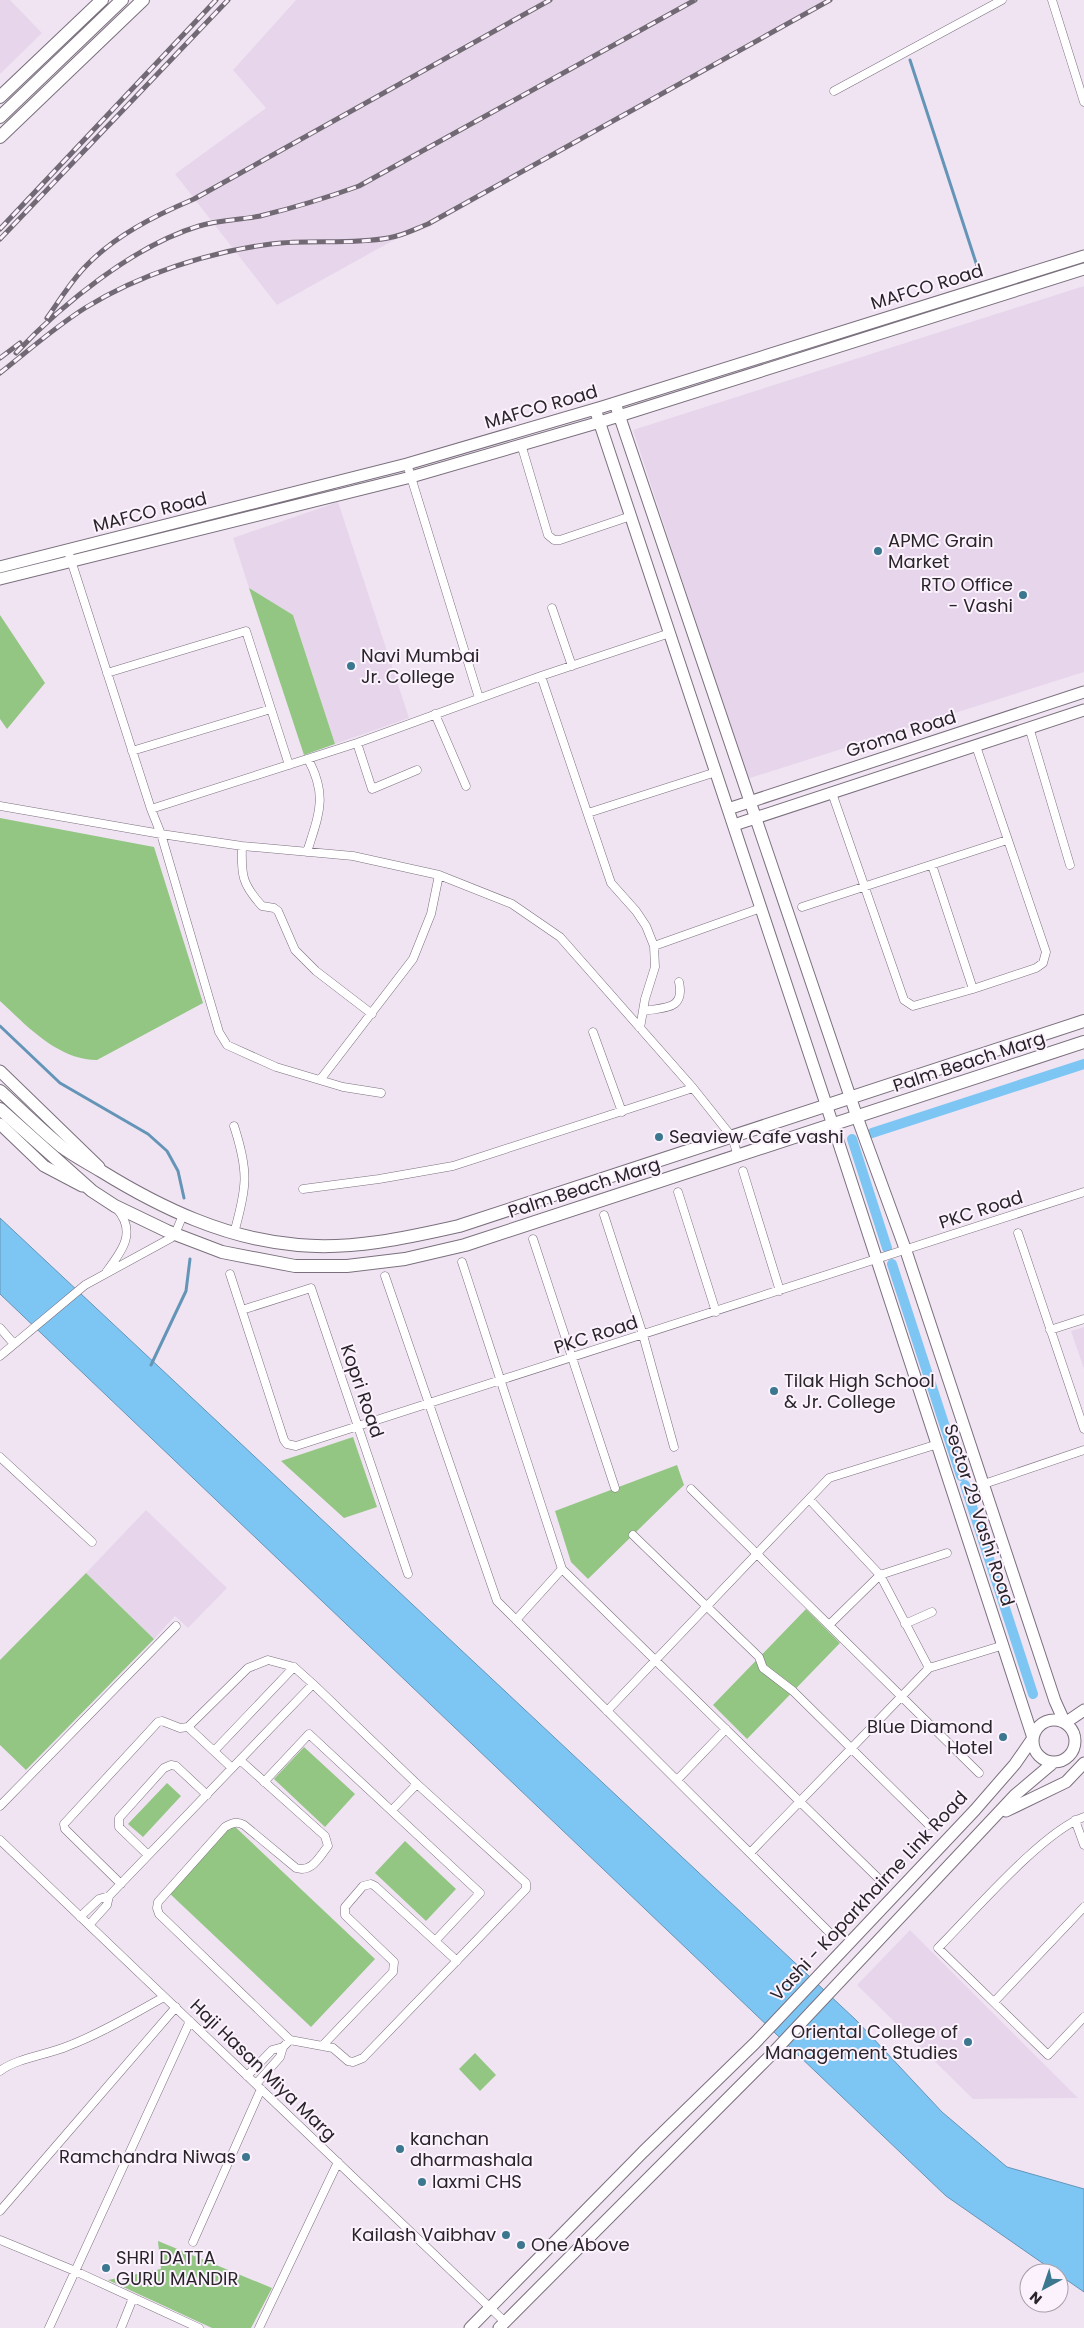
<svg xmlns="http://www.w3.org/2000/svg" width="1084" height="2328" viewBox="0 0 1084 2328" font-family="Poppins,sans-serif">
<rect width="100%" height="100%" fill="#f0e4f3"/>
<!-- built -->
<path fill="#e7d6eb" d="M0,0h10l32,33 -42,41z
M296,0h529l-548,305 -102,-131 91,-66 -33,-38z
M1084,286v386l-337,107 -114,-349z
M338,502l71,216 -74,26 -42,-129 -44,-27 -16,-50z
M1084,1327v42l-13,-38z
M146,1510l81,78 -39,40 -13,-12 -21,23 -68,-66z
M910,1930l168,168 -105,1 -116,-114z"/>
<!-- green -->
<path fill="#92c682" d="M249,588l44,27 42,129 -31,11z
M0,615l45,68 -38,46 -7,-10z
M0,818l154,29 49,156 -106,57c-39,0 -70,-34 -97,-59z
M353,1437l24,70 -33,11 -63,-57z
M677,1465l7,20 -96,94 -17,-17 -16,-51z
M86,1573l68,66 -128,131 -26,-25v-85z
M806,1609l34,34 -93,96 -34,-34z
M304,1747l51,47 -30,33 -51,-48z
M167,1783l14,13 -38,41 -15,-13z
M231,1823l144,136 -64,68 -144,-136z
M405,1841l51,48 -30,32 -51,-48z
M475,2053l21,22 -16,16 -21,-22z
M158,2241l114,47 -21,40h-39l-104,-48 53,-11z"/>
<!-- water -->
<path fill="#7dc6f4" stroke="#6495b7" d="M0,1218l856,802 86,92 65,55 77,22v103l-138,-96 -946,-902z"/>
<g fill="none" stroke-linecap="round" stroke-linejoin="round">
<!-- stream -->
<path stroke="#6495b7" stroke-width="3" d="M910,60l68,209
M0,1026l60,57 88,51 19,17 11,20 6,27
M151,1365l35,-74 4,-32"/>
<!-- canal -->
<path stroke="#7dc6f4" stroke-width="10" d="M872,1133l212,-69
M852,1139l35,109
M892,1264l69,212
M965,1485l68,209"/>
<!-- minor casing -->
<g stroke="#7b707e" stroke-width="9">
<path id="minor" d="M1052,0l32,102
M834,91l168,-91
M521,444l27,91 6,5h6l71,-24
M407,464l72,234
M68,551l83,258 10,25 58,198 8,13 49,22 67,20 38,6
M552,608l20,58
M107,673l139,-42 43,134
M541,676l70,207 25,28 10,15 8,20 1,21 -10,32 -5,29
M435,714l31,72
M1029,727l41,138
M357,743l15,46 45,-19
M132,751l139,-42
M832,793l72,207 9,6 60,-17 63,-21 7,-5 3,-11 -70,-206
M0,806l161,28 81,12 111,10 86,19 73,29 48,33 133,151 39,49 6,19
M151,809l206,-66 184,-67 129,-43
M588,813l128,-41
M242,846c-1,29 0,38 20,60l12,2 4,3 17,39 21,21 56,43
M307,852c12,-38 21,-56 1,-93
M932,865l41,124
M802,907l205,-67
M654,946l107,-38
M644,1011c21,-4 41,-1 35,-29
M593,1032l29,80
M320,1080l93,-121 18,-45 8,-39
M234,1126c15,46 13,61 0,107
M743,1171l37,120
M303,1189l76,-10 74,-13 240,-78
M678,1192l38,120
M604,1215l39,120 31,112
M1018,1233l66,196
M533,1239l82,249
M462,1262l100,307 317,310
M107,1271c15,-20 30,-39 10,-62
M230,1274l54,166 3,4 9,2 788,-254
M385,1276l112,325 332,331
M242,1310l69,-22 97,286
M0,1328l14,16
M1050,1330l34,-11
M0,1356l85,-71 86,-47 4,-4 8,-19
M0,1457l92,85
M984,1484l100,-34
M691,1489l288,284
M809,1499l71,76 49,93
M633,1535l126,122 4,11 30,23 136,134
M516,1620l46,-51
M905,1624l27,-12
M829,1625l51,-50 67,-22
M607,1711l222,-233 109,-34
M188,1727l44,41
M214,1751l80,-84
M240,1760l85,76 3,10c-9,11 -16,27 -32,22l-52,-43c-7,-4 -12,-2 -19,2l-67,75 -1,6 2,6 131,126
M677,1780l49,-51
M264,1782l45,-48 171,159 -45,48
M0,1806l176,-180
M392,1810l25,-26
M1084,1817c-41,14 -113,98 -146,131l110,107 36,-38
M1075,1820l9,25
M0,1840l505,482
M750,1853l179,-185 75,-23
M148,1855l-29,-28v-9l45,-50 7,-3 5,1 31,29
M121,1884l-56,-55 -1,-5 94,-102 4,-1 18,7 8,-1 60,-59 20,-8 26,7 19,17
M109,1896l204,-212 104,100 109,99v6l-163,169 -10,4 -5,-1 -15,-13 -43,-8 -7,7
M80,1917l19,-18 10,-3 -2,9 -18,20
M994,2002l90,-95
M322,2046l71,-74 1,-10 -49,-47v-8l18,-21 8,-2 4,2 82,75
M0,2071c17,-13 47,-16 68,-25 34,-13 65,-32 96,-49
M247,2076l25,-26 11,-3 -3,10 -24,27
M0,2211l176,-204
M0,2240l75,31 124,57
M193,2242l68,-153
M49,2328l141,-307
M121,2328l12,-30
M259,2328l79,-166"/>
</g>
<!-- secondary casing -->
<g stroke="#7b707e" stroke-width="13">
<path id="secondary" d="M615,403l242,714 49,134 149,450 10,22
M595,409l231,695 207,634
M0,567l407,-103 195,-57 482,-151
M0,579l411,-102 189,-55 484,-153
M728,809l356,-117
M734,825l350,-115
M0,1071l99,96
M0,1124l44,42 38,20
M1033 1741a21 21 0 1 1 42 0a21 21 0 1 1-42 0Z
M1065,1723l19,-13
M1006,1811l60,-29 18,-19
M470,2328l173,-176 112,-109 220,-233 40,-46 18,-26
M499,2328l270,-271 246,-262 39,-33"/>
</g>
<!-- primary casing -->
<g stroke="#7b707e" stroke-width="14">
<path id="primary" d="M0,97l102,-97
M0,117l122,-117
M0,137l143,-137
M0,1091c21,19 41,39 62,56 12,9 26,16 39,24 60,37 125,68 197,74 54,5 108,-7 161,-19l625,-205
M0,1109l92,82 23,15 52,25 55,21 73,14h52l58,-7 60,-14 619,-203"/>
</g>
<!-- minor -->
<use href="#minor" stroke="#fff" stroke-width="8"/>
<!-- secondary -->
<use href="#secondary" stroke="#fff" stroke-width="11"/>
<!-- primary -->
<use href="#primary" stroke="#fff" stroke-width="12"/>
<!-- rail casing -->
<g stroke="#716973" stroke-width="5">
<path id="rail" d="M0,229l216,-229
M0,239l228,-239
M47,318c12,-17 23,-35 37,-50 30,-32 70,-52 110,-69l356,-199
M16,353c46,-49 119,-108 183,-127 20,-6 41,-6 61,-10 33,-8 66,-18 99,-30l336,-186
M0,358l20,-15
M0,373c28,-22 55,-46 85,-65 53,-33 123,-56 186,-64 39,-5 79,1 117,-6 14,-2 27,-9 40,-14l402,-224"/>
</g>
<!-- rail -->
<use href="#rail" stroke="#fcf2fe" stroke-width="3" stroke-dasharray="9" stroke-linecap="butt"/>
</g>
<!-- markers -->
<g fill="#3b778e" stroke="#fcf2fe" stroke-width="2">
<circle cx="878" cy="551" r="5"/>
<circle cx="1023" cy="595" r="5"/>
<circle cx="351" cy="666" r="5"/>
<circle cx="659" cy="1137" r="5"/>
<circle cx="774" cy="1391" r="5"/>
<circle cx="1003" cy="1737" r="5"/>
<circle cx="968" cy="2042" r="5"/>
<circle cx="400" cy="2149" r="5"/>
<circle cx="246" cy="2157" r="5"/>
<circle cx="422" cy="2182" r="5"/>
<circle cx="506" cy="2235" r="5"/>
<circle cx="521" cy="2245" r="5"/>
<circle cx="106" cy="2268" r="5"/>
</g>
<g text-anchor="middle" stroke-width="4" stroke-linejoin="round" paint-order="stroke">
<!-- street labels -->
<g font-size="18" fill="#29242a" stroke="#fcf2fe">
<text transform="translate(927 287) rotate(-17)" y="6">MAFCO Road</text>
<text transform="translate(541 407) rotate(-16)" y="6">MAFCO Road</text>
<text transform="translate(150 512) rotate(-14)" y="6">MAFCO Road</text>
<text transform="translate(901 734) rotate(-18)" y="6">Groma Road</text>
<text transform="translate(969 1062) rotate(-18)" y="6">Palm Beach Marg</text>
<text transform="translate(584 1188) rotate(-18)" y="6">Palm Beach Marg</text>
<text transform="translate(981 1210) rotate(-18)" y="6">PKC Road</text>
<text transform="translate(596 1335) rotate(-18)" y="6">PKC Road</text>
<text transform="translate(362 1391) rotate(71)" y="6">Kopri Road</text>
<text transform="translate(979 1515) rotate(72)" y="6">Sector 29 Vashi Road</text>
<text transform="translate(869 1896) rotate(-47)" y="6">Vashi - Koparkhairne Link Road</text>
<text transform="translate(263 2070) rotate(44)" y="6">Haji Hasan Miya Marg</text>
</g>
<!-- poi labels -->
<g font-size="18" fill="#29242a" stroke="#fcf2fe" text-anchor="start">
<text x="888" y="547">APMC Grain<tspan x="888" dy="21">Market</tspan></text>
<text x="1013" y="591" text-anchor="end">RTO Office<tspan x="1013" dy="21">- Vashi</tspan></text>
<text x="361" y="662">Navi Mumbai<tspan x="361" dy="21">Jr. College</tspan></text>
<text x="669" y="1143">Seaview Cafe vashi</text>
<text x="784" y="1387">Tilak High School<tspan x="784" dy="21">&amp; Jr. College</tspan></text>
<text x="993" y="1733" text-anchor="end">Blue Diamond<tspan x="993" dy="21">Hotel</tspan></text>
<text x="958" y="2038" text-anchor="end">Oriental College of<tspan x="958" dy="21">Management Studies</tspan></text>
<text x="410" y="2145">kanchan<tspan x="410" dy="21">dharmashala</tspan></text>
<text x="236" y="2163" text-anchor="end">Ramchandra Niwas</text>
<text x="432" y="2188">laxmi CHS</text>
<text x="496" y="2241" text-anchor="end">Kailash Vaibhav</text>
<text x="531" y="2251">One Above</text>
<text x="116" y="2264">SHRI DATTA<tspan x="116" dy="21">GURU MANDIR</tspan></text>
</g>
</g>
<!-- north arrow -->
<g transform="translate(1044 2288) rotate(220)"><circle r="24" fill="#fcf2fe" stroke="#a8a0a9"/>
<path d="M0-4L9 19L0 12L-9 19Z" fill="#3b778e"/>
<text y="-8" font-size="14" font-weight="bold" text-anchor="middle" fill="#29242a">N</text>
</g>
</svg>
